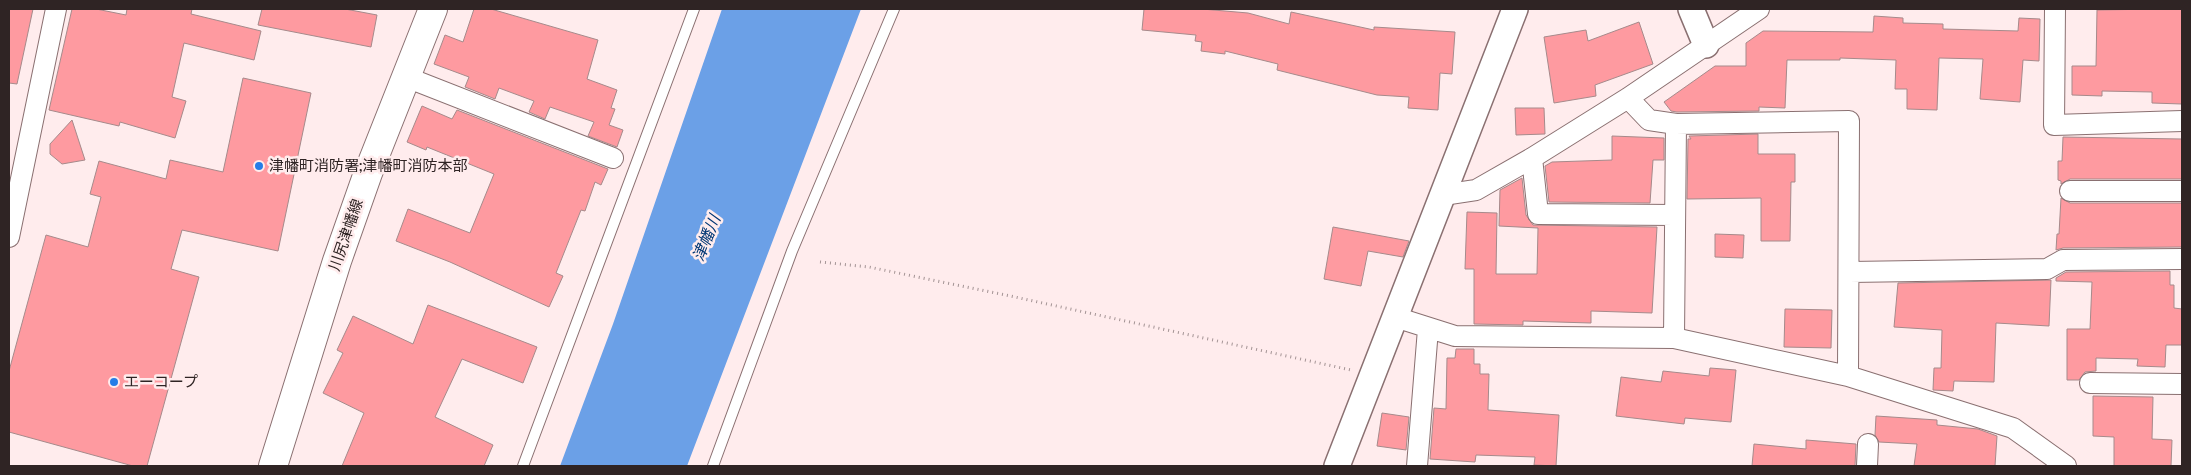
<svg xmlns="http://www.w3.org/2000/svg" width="2191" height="475" viewBox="0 0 2191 475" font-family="Overpass,'Noto Sans JP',sans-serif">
<rect width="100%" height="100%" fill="#ffeced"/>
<!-- water -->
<path fill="#6ba0e7" d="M722,9h139l-174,457h-127l53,-142z"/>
<!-- building -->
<path fill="#fe9aa0" stroke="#a68a8b" d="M9,9h24l-16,75 -8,-1z
M72,9h24l30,6 1,-6h65l-1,5 70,17 -7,29 -70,-17 -12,54 14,4 -11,37 -55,-16 -1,4 -70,-16z
M262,9h83l32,6 -6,32 -113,-22z
M474,9h17l107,31 -11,39 30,11 -6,18 4,1 -6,16 14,5 -6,17 -29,-11 6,-14 -44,-15 -5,12 -16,-7 5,-11 -35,-13 -4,11 -30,-12 4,-10 -35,-13 11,-29 18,7z
M1144,9h58l46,4 41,11 2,-12 83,18v-3l81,5 -3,42 -12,-1 -2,37 -30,-2 1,-11 -32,-2 -100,-25 1,-6 -53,-13v3l-24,-3 1,-9 -7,-1 1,-6 -54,-5z
M2157,9h25v95l-30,-1v-11l-50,-1v5l-30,-1v-29h24l1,-56z
M1874,16l29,2v5l40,1v5l75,2 1,-13 21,1 -1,42 -16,-1 -3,42 -40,-3 3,-40 -44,-1 -2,52 -30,-1v-20h-12l1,-29 -56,-2v2h-53l-2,48 -26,-1v4l-82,1 -6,-1 -7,-9 51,-36h31v-23l17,-12 110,1z
M1639,22l14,42 -58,21 1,11 -42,7 -10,-66 42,-7 2,11z
M243,78l68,15 -33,158 -96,-21 -11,39 28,8 -52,189h-14l-124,-34v-61l37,-136 42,12 13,-50 -11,-3 9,-33 67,18 4,-19 53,12z
M422,106l30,13 5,-9 151,59 -7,16 -6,-3 -10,29 -4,-1 -25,63 7,3 -14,31 -99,-45 -54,-21 12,-32 62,24 24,-59 -67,-27 -1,3 -19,-8z
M1515,108h29l1,26 -29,1z
M72,120l13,40 -23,4 -12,-10v-10z
M1758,134v20h37v28h-4l-1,59h-29v-43l-74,1 1,-60h3l-2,-3z
M1612,136l52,2v22h-11l-3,43 -101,-1 -4,-36 7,-4 60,-2z
M2063,137l119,2v40h-112l-9,5v-3l-3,-1v-19h4z
M1522,178l4,37 7,10 124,2 -5,86 -61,-2v12l-68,-2v4l-49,-1v-55h-9l2,-57 30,1 -1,61h41l1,-46 -39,-2 1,-36z
M2061,198l9,5h112v44l-119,1 -7,2 1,-16h2z
M1333,227l76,14 -6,16 -35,-6 -7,35 -37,-7z
M1715,234l29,1 -1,23 -28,-1z
M2170,271v14h4v23l8,1v36h-16l-1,22 -28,-1 1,-7 -42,-1v13l-11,1 -6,8h-12v-51h23l2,-47 -36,-1v-3l10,-6z
M2051,280l-2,46 -53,-3 -2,59 -40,-1 -1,10 -20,-1 1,-22h7l1,-38 -48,-3 4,-44z
M428,305l109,42 -14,36 -61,-24 -27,58 58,28 -9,21h-142l22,-53 -41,-20 20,-40 -6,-3 16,-34 60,28z
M1785,309l47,1 -1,38 -47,-1z
M1456,349h18v15h6v10h9l-1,36 71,5 -3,51 -22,-1 1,-8 -59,-2 -1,7 -45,-3 4,-51 12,1 1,-51h8z
M1710,368l26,2 -5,52 -46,-4 -1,6 -68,-8 5,-39 40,5 2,-11 46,5z
M2093,396l60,1 -1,42 20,1 -1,26h-57v-29l-21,-1z
M1382,413l27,4 -3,33 -29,-4z
M1876,416l61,4v5l41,4 19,7 -2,30h-81l3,-22 -38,-2 -4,-7z
M1806,440l50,4 -1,22h-103l2,-22 52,5z"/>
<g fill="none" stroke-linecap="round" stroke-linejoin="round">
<!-- service casing -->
<g stroke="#8a7071" stroke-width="12">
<path id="service" d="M523,466l171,-457
M713,466l79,-215 102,-242"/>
</g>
<!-- minor casing -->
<g stroke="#8a7071" stroke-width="22">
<path id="minor" d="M2055,9l-1,116 128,-4
M406,77l207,81
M1628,98l21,22 27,4 173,-3 -1,255
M1532,158l6,56 137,1
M2070,191h112
M1443,195l33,-5 56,-32 96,-60 131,-89
M9,237l47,-228
M1850,272l197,-3 16,-9 119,-1
M1395,317l60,19 219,2 174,38 165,52 53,38
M1674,338l2,-214
M2090,383l92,1
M1417,466l11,-137
M1867,466l1,-22"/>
</g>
<!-- tertiary casing -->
<g stroke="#8a7071" stroke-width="28">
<path id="tertiary" d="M1691,9l15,36
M1337,466l178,-457"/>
</g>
<!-- secondary casing -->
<g stroke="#8a7071" stroke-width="30">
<path id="secondary" d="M273,466l64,-205 31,-88 65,-164"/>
</g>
<!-- path -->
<path stroke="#a39394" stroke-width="3" stroke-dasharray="1 4" stroke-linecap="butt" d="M820,262l49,5 146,30 336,73"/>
<!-- service -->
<use href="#service" stroke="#fff" stroke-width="10"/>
<!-- minor -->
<use href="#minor" stroke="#fff" stroke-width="20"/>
<!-- tertiary -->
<use href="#tertiary" stroke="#fff" stroke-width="25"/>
<!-- secondary -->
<use href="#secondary" stroke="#fff" stroke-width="28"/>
</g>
<!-- markers -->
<g fill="#257de7" stroke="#ffeced" stroke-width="2">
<circle cx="259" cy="166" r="5"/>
<circle cx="114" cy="382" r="5"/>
</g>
<g text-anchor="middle" stroke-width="5" stroke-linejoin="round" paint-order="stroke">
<!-- poi labels -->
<g font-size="15" fill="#2f2424" stroke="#ffeced" text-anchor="start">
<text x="269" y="171">津幡町消防署;津幡町消防本部</text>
<text x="124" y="387">エーコープ</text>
</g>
<!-- street labels -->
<g font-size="15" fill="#2f2424" stroke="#ffeced">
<text transform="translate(346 235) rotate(-71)" y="5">川尻津幡線</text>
</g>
<!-- water labels -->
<g font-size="16" font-style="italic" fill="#003674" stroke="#ffeced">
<text transform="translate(706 238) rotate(-68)" y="6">津幡川</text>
</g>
</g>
<!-- border -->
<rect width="2191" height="475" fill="none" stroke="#2f2424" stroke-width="20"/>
</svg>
